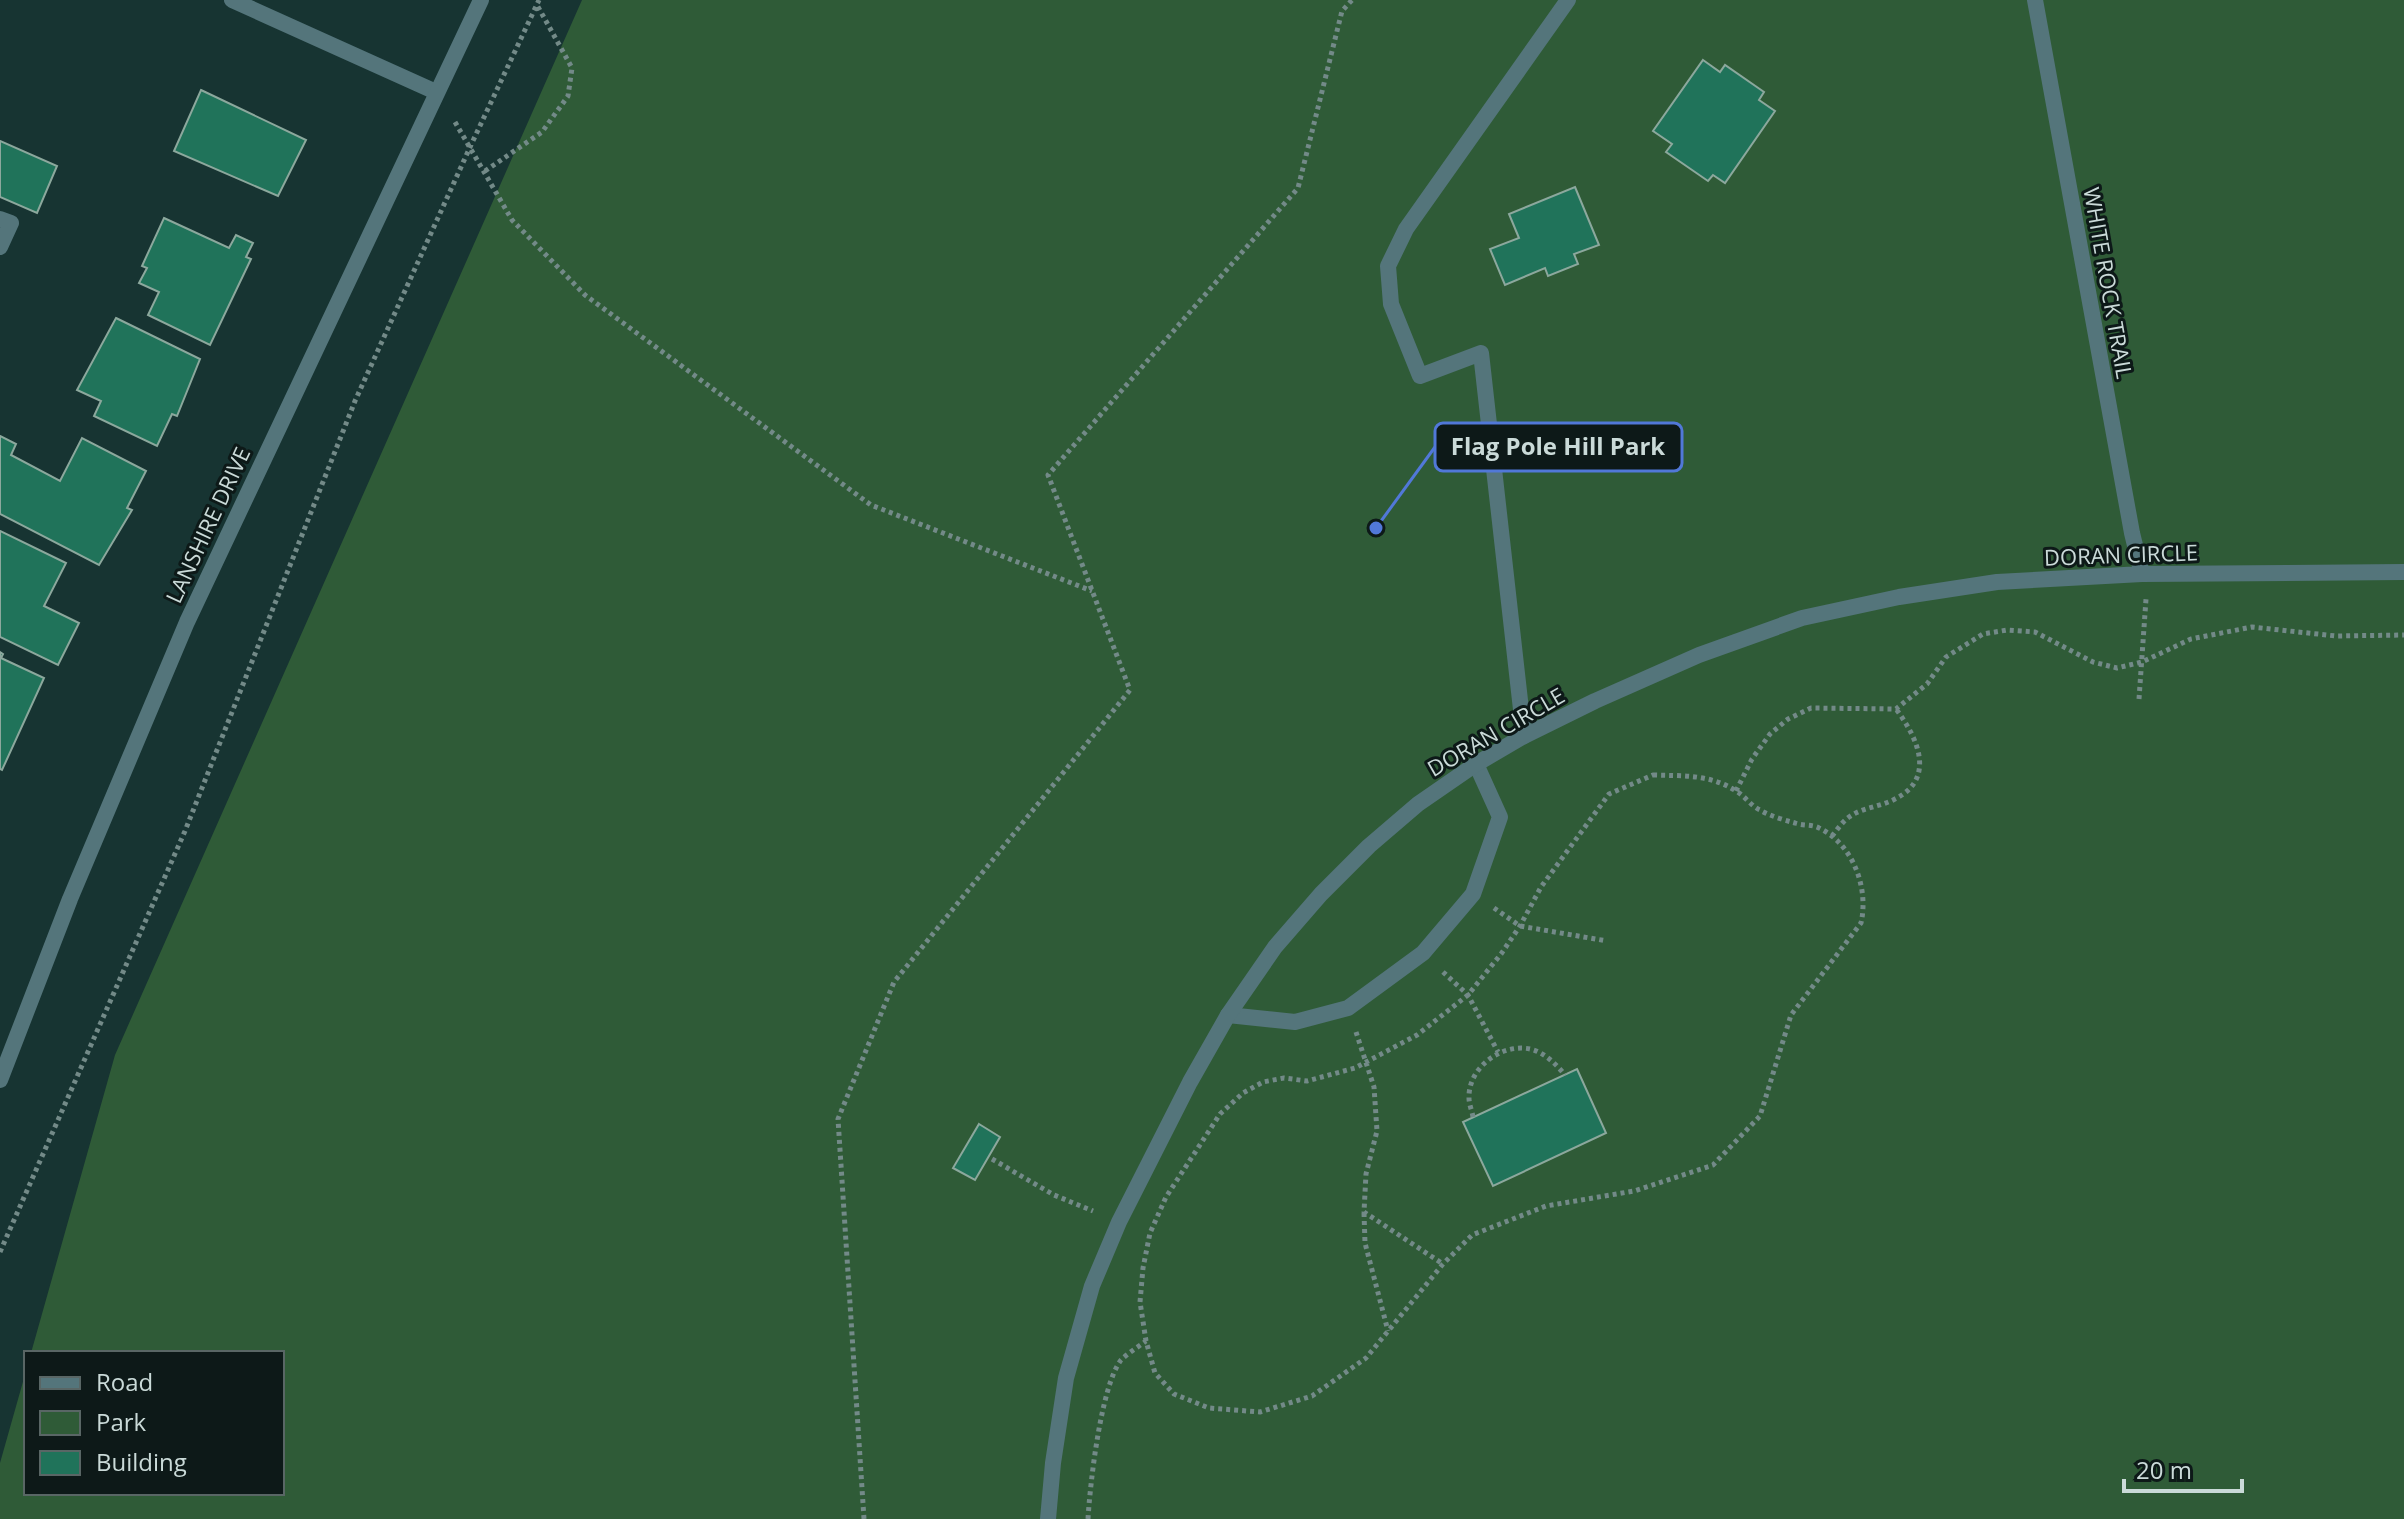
<svg xmlns="http://www.w3.org/2000/svg" width="2404" height="1519" viewBox="0 0 2404 1519" font-family="'Open Sans',sans-serif">
<rect width="100%" height="100%" fill="#173432"/>
<!-- green -->
<path fill="#2f5b37" d="M582,0h1822v1519h-2404v-56l26,-92v122h256v-140h-251l84,-298z"/>
<!-- building -->
<path fill="#20735a" stroke="#8ca89d" stroke-width="2" d="M1703,60l17,12 5,-7 39,27 -5,8 16,11 -50,72 -12,-8 -5,6 -42,-29 6,-8 -19,-13z
M201,90l105,50 -28,56 -104,-45z
M0,141l57,25 -20,47 -37,-16z
M1575,187l24,58 -25,9 4,10 -30,12 -3,-8 -40,17 -15,-36 29,-11 -10,-24z
M164,218l65,30 7,-13 17,8 -7,14 5,2 -41,86 -62,-30 11,-23 -20,-9 8,-15 -5,-2z
M116,318l84,41 -23,57 -5,-2 -15,32 -63,-30 7,-15 -24,-11z
M0,436l16,8 -5,11 49,26 22,-43 64,33 -19,37 5,2 -33,55 -99,-51z
M0,531l66,32 -22,43 35,17 -21,42 -58,-28z
M0,652l3,2 -2,4 43,20 -42,92 -2,-1z
M1577,1069l29,64 -113,53 -30,-64z
M979,1124l21,13 -25,43 -22,-12z"/>
<g fill="none" stroke-linecap="round" stroke-linejoin="round">
<!-- path -->
<path stroke="#738a88" stroke-width="5" stroke-dasharray="4 4" stroke-linecap="butt" d="M455,122l57,98 73,75 286,210 221,86
M485,171l57,-39 26,-36 4,-28 -35,-63
M2139,699l7,-100
M1653,775c30,1 57,-1 83,16 9,5 15,15 24,19 10,6 24,10 35,13 8,3 17,1 24,5 34,16 50,60 42,95l-70,92 -31,101 -47,49 -79,26 -88,15 -74,29 -29,29 -77,94 -54,38 -52,16 -51,-4 -35,-14 -19,-21 -9,-32 -6,-39 3,-34 7,-35 16,-36 54,-83 23,-21 20,-11 21,-4 23,3 48,-13 62,-33 51,-40 33,-41 19,-28 21,-39 68,-93z
M1736,791l16,-32 18,-25 18,-15 23,-11 85,1 31,-25 19,-27 37,-23 24,-4 28,2 58,30 24,6 25,-6 49,-23 61,-12 84,9 68,-1
M1832,836c5,-6 10,-14 17,-19 14,-10 31,-10 46,-18 42,-21 22,-62 1,-90
M1494,908l26,18 87,15
M1443,972l25,23 30,57
M1356,1032l18,55 3,44 -11,43 -2,38 79,52
M1473,1117c-1,-6 -4,-13 -4,-19 -1,-30 32,-55 61,-49 14,3 26,15 35,26
M992,1159l62,36 39,16
M1364,1213l1,30 23,88
M0,1252l185,-421 170,-430 116,-256 68,-145
M864,1519l-26,-400 56,-137 236,-292 -82,-215 250,-287 44,-177 10,-11
M1088,1519c2,-35 13,-133 33,-159 7,-7 17,-13 25,-19"/>
<!-- service -->
<path stroke="#54757b" stroke-width="16" d="M0,219l11,4 -11,24
M1524,736l-43,-383 -61,23 -29,-72 -3,-38 18,-37 162,-229
M1228,1015l67,7 53,-14 75,-55 50,-59 27,-77 -24,-53"/>
<!-- minor -->
<path stroke="#54757b" stroke-width="16" d="M232,0l204,92
M2035,0l97,533 10,41
M1048,1519l5,-56 13,-85 26,-92 27,-64 71,-140 38,-67 47,-68 46,-53 48,-48 49,-42 58,-40 48,-28 71,-35 104,-46 103,-37 97,-21 98,-15 145,-8 262,-2"/>
<!-- tertiary -->
<path stroke="#54757b" stroke-width="16" d="M0,1080l70,-181 117,-277 294,-622"/>
</g>
<g text-anchor="middle" stroke-width="6" stroke-linejoin="round" paint-order="stroke">
<!-- street labels -->
<g font-size="22" fill="#cadad8" stroke="#0d1918">
<text transform="translate(2108 283) rotate(80)" y="8">WHITE ROCK TRAIL</text>
<text transform="translate(208 525) rotate(-65)" y="8">LANSHIRE DRIVE</text>
<text transform="translate(2121 555) rotate(-2)" y="8">DORAN CIRCLE</text>
<text transform="translate(1496 732) rotate(-30)" y="8">DORAN CIRCLE</text>
</g>
</g>
<!-- callouts -->
<path fill="none" stroke="#5178d8" stroke-width="3" d="M1376 528L1435 447"/>
<circle fill="#5178d8" stroke="#0d1918" stroke-width="3" cx="1376" cy="528" r="8"/>
<rect fill="#0d1918" stroke="#5178d8" stroke-width="3" x="1435" y="423" width="247" height="48" rx="8"/>
<g font-size="24" text-anchor="middle" font-weight="bold" fill="#cadad8">
<text x="1558" y="455">Flag Pole Hill Park</text>
</g>
<!-- legend -->
<rect x="24" y="1351" width="260" height="144" fill="#0d1918" stroke="#596665" stroke-width="2"/>
<rect x="40" y="1377" width="40" height="12" fill="#54757b" stroke="#596665" stroke-width="2"/>
<text x="96" y="1391" font-size="24" fill="#cadad8">Road</text>
<rect x="40" y="1411" width="40" height="24" fill="#2f5b37" stroke="#596665" stroke-width="2"/>
<text x="96" y="1431" font-size="24" fill="#cadad8">Park</text>
<rect x="40" y="1451" width="40" height="24" fill="#20735a" stroke="#596665" stroke-width="2"/>
<text x="96" y="1471" font-size="24" fill="#cadad8">Building</text>
<!-- scale -->
<path d="M2124 1479v12h118v-12" fill="none" stroke="#cadad8" stroke-width="4"/>
<text x="2136" y="1479" font-size="24" fill="#cadad8" stroke="#0d1918" stroke-width="6" paint-order="stroke">20 m</text>
</svg>
